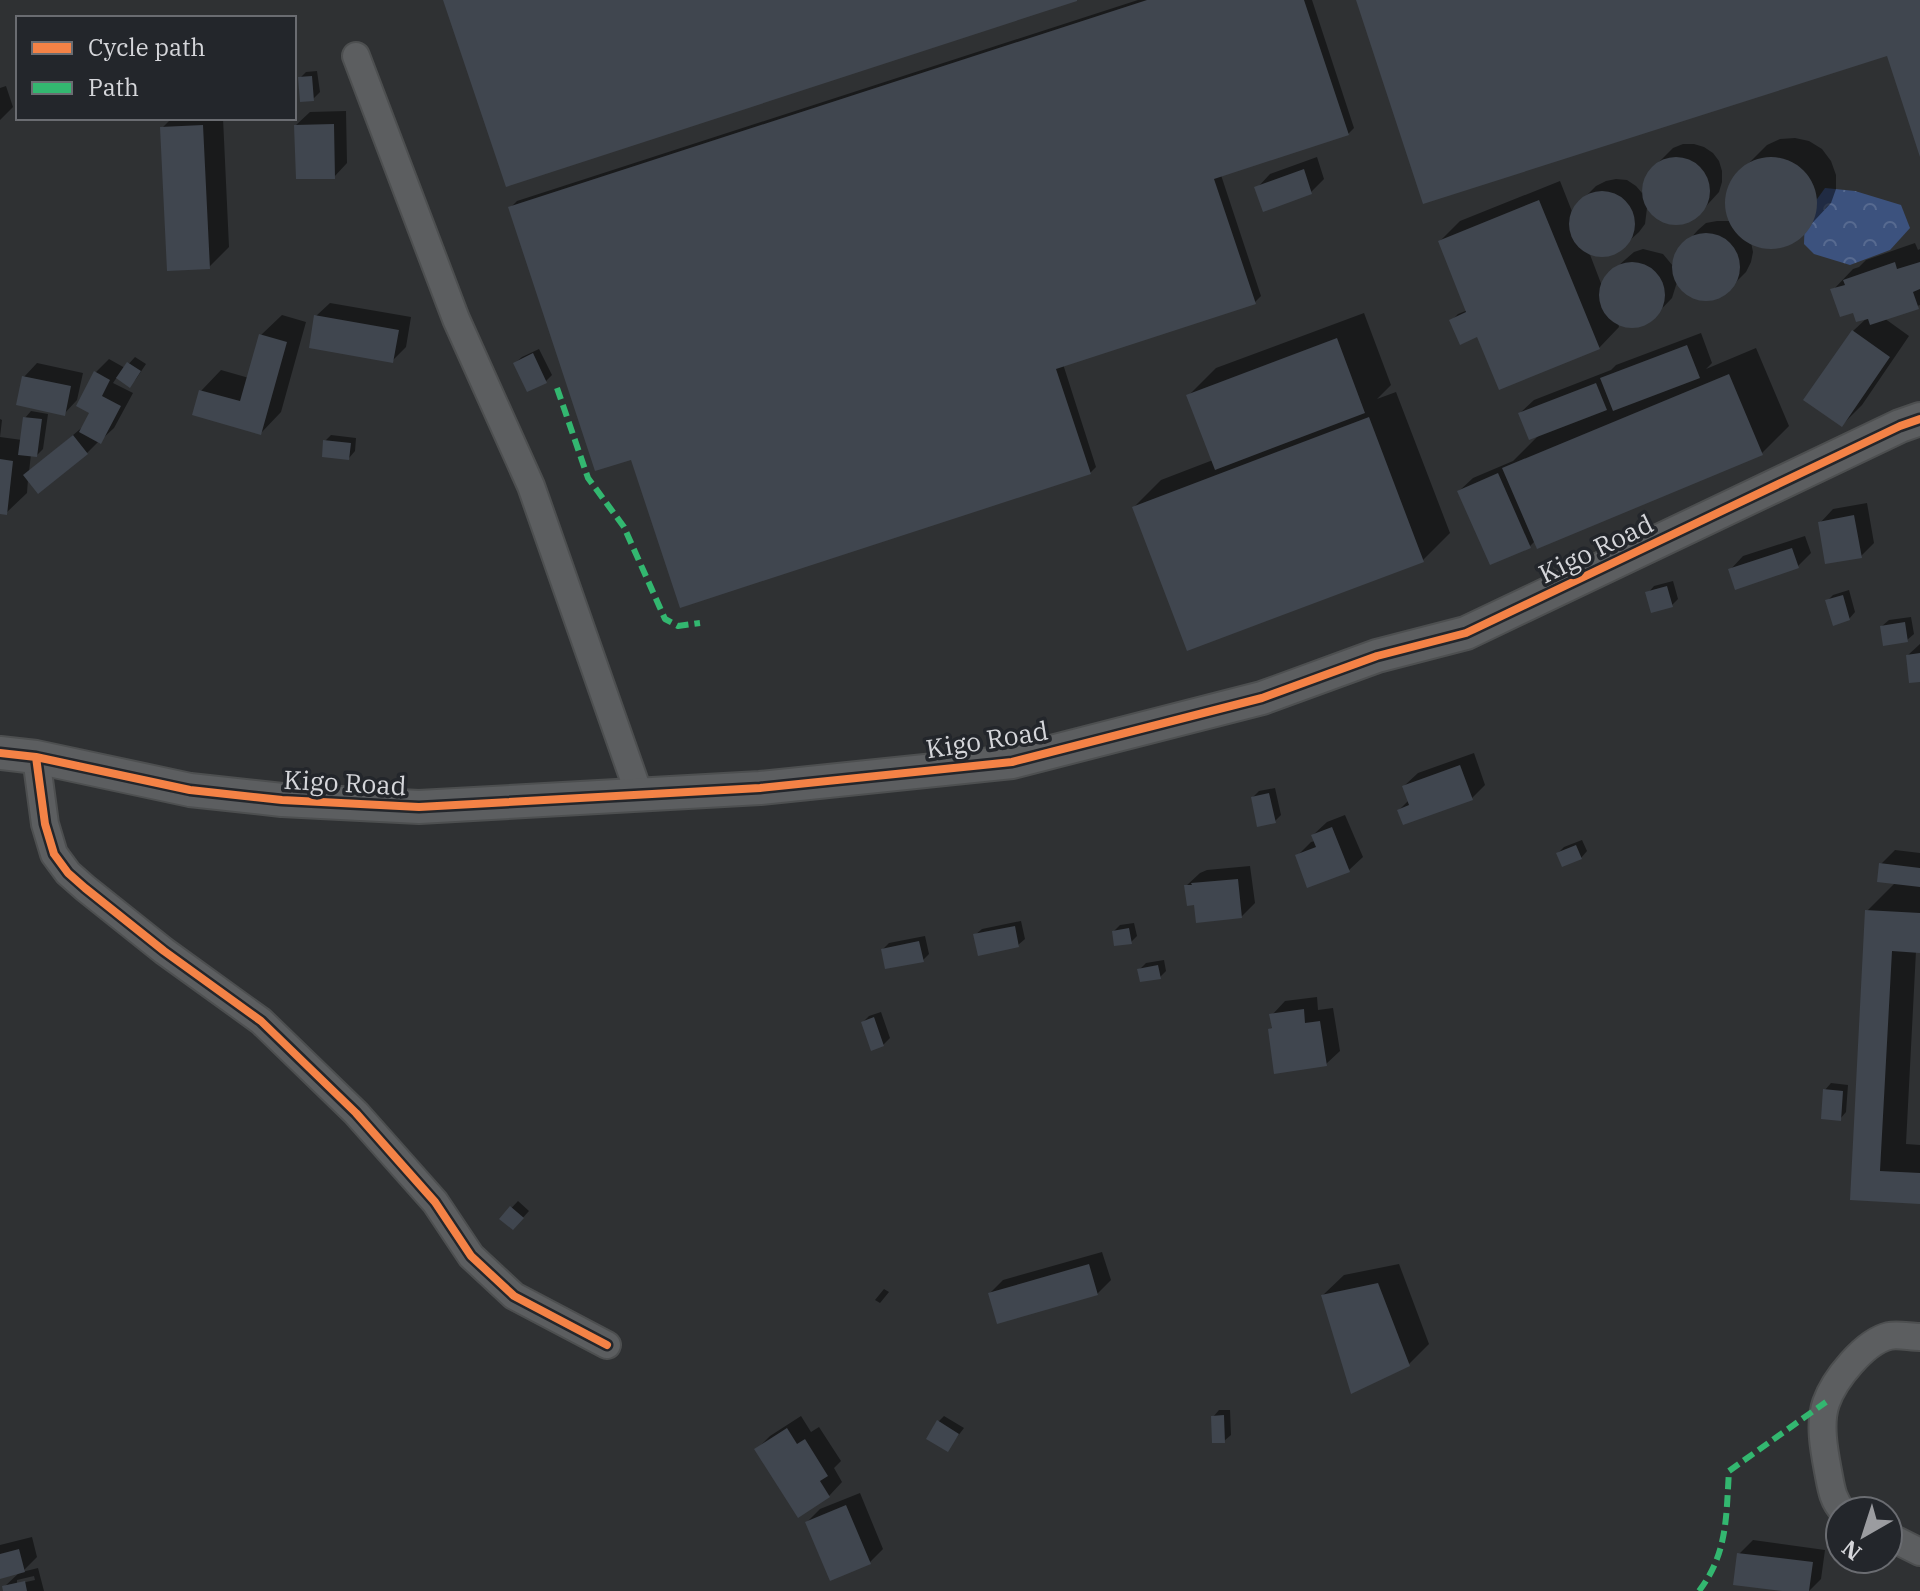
<svg xmlns="http://www.w3.org/2000/svg" width="1920" height="1591" viewBox="0 0 1920 1591" font-family="'IBM Plex Serif',serif">
<defs>
<pattern id="forest-crowns" width="20" height="18" patternUnits="userSpaceOnUse" patternTransform="scale(2)"><rect width="20" height="18" fill="#3c527e"/><path d="M2 6a3 3 0 1 1 6 0M12 15a3 3 0 1 1 6 0" fill="none" stroke="#576a90"/></pattern>
</defs>
<rect width="100%" height="100%" fill="#2f3133"/>
<!-- forest -->
<path fill="url(#forest-crowns)" d="M1825,188l30,3 46,14 9,23 -20,22 -40,15 -36,-11 -10,-10 1,-28z"/>
<!-- shadow -->
<path fill="#0007" fill-rule="evenodd" d="M1138,0h174l42,128 -6,6 -127,41 40,121 -6,6 -192,62 33,103 -6,6 -457,-16 -123,-249 7,-7z
M317,71l3,21 -7,7 -13,-21 6,-6z
M6,86l7,21 -13,13v-32z
M346,111l1,52 -13,14 -38,-52 14,-13z
M172,118h51l6,129 -20,20 -47,-139z
M1795,138l14,3 13,8 9,12 5,14v14l-5,14 -31,33 -11,8 -14,3 -14,-1 -10,-4 2,10 -2,10 -5,10 -22,22 -9,4 -11,1 -10,-3 -9,-4 -8,-10 -5,16 -22,23 -9,4 -11,1 -12,-3 1,4 -20,21 -121,-15 -27,-12 7,-7 10,-4 -28,-69 20,-20 100,-40 13,33 9,-14 14,-14 10,-5 10,-2 11,1 9,6 6,7 3,-14 6,-9 22,-22 10,-4h11l10,3 9,6 6,8 3,10v11l-3,10 -21,23 -10,6 -10,2 -12,-1 -10,-5 -9,-9 -2,16 -6,8 -22,20 -9,3h-10l-9,-3 13,34 9,-14 23,-20 9,-3 20,5 10,12 4,-13 21,-23 8,-7 11,-2h13l-3,-16 1,-15 7,-13 32,-32 13,-6z
M1317,157l7,22 -13,13 -54,-4 13,-14z
M1915,243l3,7 2,-1v56l-36,13 25,18 -47,69 -20,20 11,-94 15,-14 -14,-6 -21,-21 20,-21 6,-2 7,-7z
M330,303l81,14 -5,30 -13,13 -77,-44z
M1364,313l27,72 -14,14 19,-7 54,141 -27,27 -289,-53 27,-27 52,-20 -24,-65 27,-27z
M282,315l24,7 -25,90 -20,21 -60,-42 20,-21 28,8 12,-43z
M1701,333l11,30 -6,6 50,-21 33,78 -27,27 -227,88 -5,5 -71,-55 14,-13 40,-17 26,-26 -19,-22 14,-13 77,-30 5,-5z
M539,349l13,26 -6,6 -31,-18 7,-6z
M135,357l11,7 -10,15 -6,6 -13,-8 -4,6 20,10 -19,35 -14,13h-1l-12,12 -48,39 -11,-13 -1,14 -21,20 -6,-1v-93l2,1 -2,17 22,3 3,-22 6,-7 17,3 -5,35 -6,6 -6,-1 -2,18 56,-47 7,-13 4,-40 13,-13 16,9z
M37,363l46,10 -6,27 -13,14 -40,-37z
M331,435l25,3 -1,13 -6,7 -24,-17z
M1867,503l7,40 -13,13 -41,-33 13,-14z
M1805,536l6,17 -13,13 -68,4 13,-14z
M1673,581l5,18 -6,6 -24,-12 6,-7z
M1849,590l6,22 -6,7 -22,-18 6,-6z
M1911,617l3,17 -7,6 -25,-14 7,-6z
M1920,644v36l-12,-25z
M1474,753l11,32 -13,13 -73,12 10,-10 -5,-14 14,-13z
M1275,788l6,27 -6,6 -22,-24 6,-6z
M1345,815l18,42 -14,13 -40,15 -12,-29 14,-14 4,-1 -2,-6 14,-13z
M1582,840l5,11 -6,7 -23,-5 6,-6z
M1895,850l25,3v98h-4l-10,193 14,1v57l-68,-4 15,-287 29,-29 -15,-18z
M1250,866l5,37 -14,14 -45,-14 -10,-17 14,-13 7,-3z
M1021,921l4,18 -7,6 -43,-10 7,-6z
M1134,923l3,13 -6,6 -17,-11 6,-6z
M925,936l4,18 -6,6 -40,-11 6,-6z
M1164,960l2,11 -6,6 -20,-8 6,-6z
M1317,997l1,13 15,-2 7,43 -14,13 -56,-35 4,-3 -2,-11 13,-14z
M881,1012l9,26 -7,7 -20,-23 6,-6z
M1831,1083l17,2 -2,27 -6,7 -15,-29z
M518,1201l11,10 -10,11 -17,-4z
M1102,1252l9,28 -14,14 -107,-1 13,-13z
M1399,1264l30,80 -21,21 -85,-70 21,-20z
M884,1289l5,3 -9,11 -5,-3z
M1219,1410h11l1,25 -7,6 -11,-24z
M801,1416l10,16 8,-5 22,34 -7,7 8,14 -13,14 -72,-47 13,-13z
M944,1416l20,12 -17,22 -9,-28z
M860,1493l23,56 -13,13 -63,-40 13,-13z
M32,1537l5,20 -15,15 16,-4 6,23h-39l-1,-4 16,-15 -20,5v-32zM34,1576l1,4 -18,4v-4z
M1753,1540l72,10 -4,29 -12,12h-11l-59,-37z"/>
<!-- building -->
<path fill="#40464f" d="M443,0h634v1l-571,186z
M1147,0h157l45,135 -135,44 42,125 -200,65 35,105 -411,134 -49,-148 -36,11 -87,-264z
M1356,0h564v157l-33,-101 -464,148z
M312,76l2,25 -14,1 -2,-25z
M334,124l1,55h-39l-2,-54z
M203,125l7,144 -43,2 -7,-144z
M1642 191a34 34 0 1 1 68 0a34 34 0 1 1-68 0Z
M1725 203a46 46 0 1 1 92 0a46 46 0 1 1-92 0Z
M1304,169l8,25 -49,18 -9,-25z
M1569 224a33 33 0 1 1 66 0a33 33 0 1 1-66 0Z
M1539,200l61,149 -101,41 -22,-53 -17,8 -11,-25 17,-8 -28,-71z
M1672 267a34 34 0 1 1 68 0a34 34 0 1 1-68 0Z
M1895,262l2,7 23,-7v27l-7,3 6,17 -49,16 -2,-6 -12,3 -3,-9 -13,4 -10,-28 15,-4 -2,-5z
M1599 295a33 33 0 1 1 66 0a33 33 0 1 1-66 0Z
M314,315l85,15 -6,33 -84,-15z
M1852,330l38,27 -48,70 -39,-27z
M259,334l28,8 -26,93 -69,-20 7,-25 41,11z
M1337,338l28,75 -150,57 -29,-75z
M1687,345l13,33 -87,33 -13,-33z
M533,353l14,30 -20,9 -14,-29z
M127,362l14,9 -11,17 -14,-10z
M94,371l16,9 -8,16 19,10 -20,38 -22,-12 10,-19 -13,-7z
M1729,374l34,81 -226,94 -35,-81z
M22,376l49,10 -6,30 -49,-11z
M1596,383l11,27 -78,30 -11,-27z
M23,417l19,2 -5,38 -19,-2z
M1369,417l55,145 -237,89 -55,-144z
M73,435l15,19 -50,40 -15,-19z
M323,440l28,3 -2,17 -27,-3z
M0,459l13,2 -6,54 -7,-1z
M1498,473l33,75 -41,17 -33,-74z
M1854,515l8,43 -37,6 -7,-42z
M1792,548l7,20 -64,22 -7,-21z
M1667,586l6,21 -22,6 -6,-21z
M1843,595l7,25 -17,6 -8,-26z
M1905,622l3,20 -25,4 -3,-20z
M1920,653v29l-11,1 -3,-28z
M1460,765l13,35 -70,25 -6,-15 12,-5 -7,-19z
M1269,793l7,30 -19,4 -6,-30z
M1332,827l18,45 -43,16 -12,-33 21,-8 -5,-12z
M1576,845l6,14 -20,8 -6,-14z
M1879,863l41,5v19l-43,-5z
M1238,879l4,39 -46,5 -2,-18 -7,1 -3,-21h8l-1,-2z
M1865,910l55,3v40l-28,-2 -12,220 40,2v31l-70,-4z
M1015,926l4,21 -41,9 -5,-22z
M1129,928l3,16 -18,2 -2,-15z
M919,941l5,21 -39,7 -4,-20z
M1158,965l3,14 -21,3 -3,-13z
M1304,1009l1,14 15,-2 7,45 -53,8 -6,-45 4,-1 -3,-14z
M874,1017l10,29 -13,5 -10,-29z
M1823,1089l20,2 -2,30 -20,-2z
M510,1206l14,12 -11,12 -14,-11z
M1089,1264l9,31 -101,29 -9,-31z
M1378,1283l32,83 -59,28 -30,-99z
M1224,1415l1,28h-13l-1,-27z
M937,1420l22,14 -11,18 -22,-13z
M787,1428l10,16 8,-5 23,37 -8,5 10,16 -32,21 -44,-69z
M846,1505l25,59 -41,17 -25,-59z
M19,1549l6,23 -25,7v-25z
M1737,1553l76,9 -4,29h-27l-49,-6z
M25,1581l2,10h-24l-1,-5z"/>
<g fill="none" stroke-linecap="round" stroke-linejoin="round">
<!-- minor casing -->
<g stroke="#4d4f50" stroke-width="30">
<path id="minor" d="M356,56l100,263 75,167 108,308
M36,757l9,67 9,30 14,19 17,15 79,63 97,70 95,92 79,89 36,54 43,40 93,49
M1843,1511c-11,-11 -12,-25 -15,-40 -4,-21 -9,-48 -2,-68 8,-23 38,-61 63,-67 9,-2 21,1 31,1
M1888,1536l32,16"/>
</g>
<!-- tertiary casing -->
<g stroke="#4d4f50" stroke-width="36">
<path id="tertiary" d="M0,753l36,4 154,33 92,10 137,7 341,-19 252,-26 250,-64 115,-42 89,-23 434,-207 20,-7"/>
</g>
<!-- minor -->
<use href="#minor" stroke="#5c5e60" stroke-width="26"/>
<!-- tertiary -->
<use href="#tertiary" stroke="#5c5e60" stroke-width="32"/>
<!-- quiet -->
<path stroke="#33b770" stroke-width="6" stroke-dasharray="12 6" stroke-linecap="butt" d="M557,388l31,90 36,49 41,92 13,7 22,-3
M1699,1591c29,-38 27,-75 30,-120l97,-69"/>
<!-- cycleway casing -->
<g stroke="#23262b" stroke-width="13">
<path id="cycleway" d="M0,753l36,4 154,33 92,10 137,7 341,-19 252,-26 250,-64 115,-42 89,-23 434,-207 20,-7
M36,757l9,67 9,30 14,19 17,15 79,63 97,70 95,92 79,89 36,54 43,40 93,49"/>
</g>
<!-- cycleway -->
<use href="#cycleway" stroke="#f48246" stroke-width="8"/>
</g>
<g text-anchor="middle" stroke-width="7" stroke-linejoin="round" paint-order="stroke">
<!-- street labels -->
<g font-size="26" fill="#d5d6da" stroke="#23262b">
<text transform="translate(1596 549) rotate(-26)" y="9">Kigo Road</text>
<text transform="translate(987 740) rotate(-9)" y="9">Kigo Road</text>
<text transform="translate(345 783) rotate(3)" y="9">Kigo Road</text>
</g>
</g>
<!-- legend -->
<rect x="16" y="16" width="280" height="104" fill="#23262b" stroke="#6a6c71" stroke-width="2"/>
<rect x="32" y="42" width="40" height="12" fill="#f48246" stroke="#6a6c71" stroke-width="2"/>
<text x="88" y="56" font-size="24" fill="#d5d6da">Cycle path</text>
<rect x="32" y="82" width="40" height="12" fill="#33b770" stroke="#6a6c71" stroke-width="2"/>
<text x="88" y="96" font-size="24" fill="#d5d6da">Path</text>
<!-- north arrow -->
<g transform="translate(1864 1535) rotate(219)"><circle r="38" fill="#23262b" stroke="#6a6c71" stroke-width="2"/>
<path d="M0-6L14 30L0 20L-14 30Z" fill="#9b9ca0"/>
<text y="-12" font-size="22" font-weight="bold" text-anchor="middle" fill="#d5d6da">N</text>
</g>
</svg>
